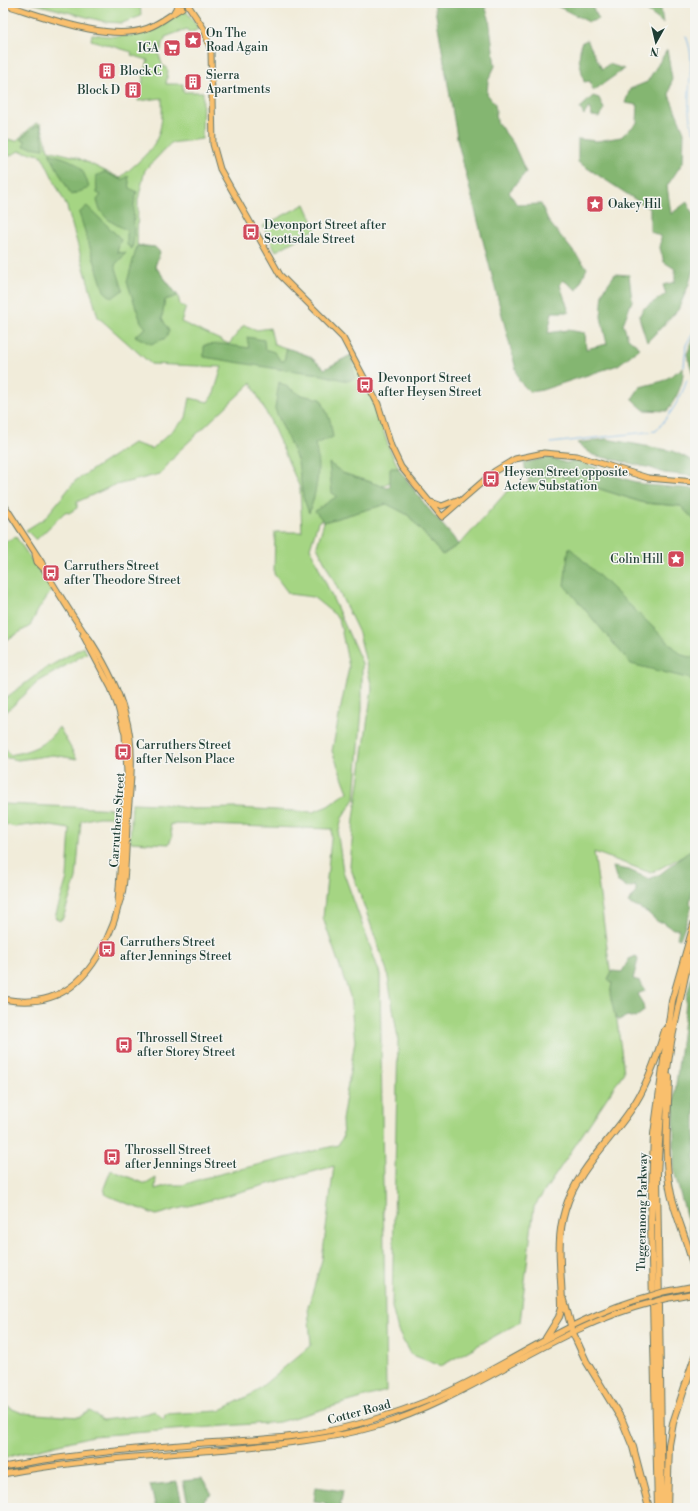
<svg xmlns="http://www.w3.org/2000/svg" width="698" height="1511" viewBox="0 0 698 1511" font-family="'Libre Bodoni',serif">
<rect width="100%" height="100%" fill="#f6f6f2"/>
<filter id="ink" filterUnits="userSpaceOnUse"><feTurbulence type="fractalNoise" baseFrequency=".025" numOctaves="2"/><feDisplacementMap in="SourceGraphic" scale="8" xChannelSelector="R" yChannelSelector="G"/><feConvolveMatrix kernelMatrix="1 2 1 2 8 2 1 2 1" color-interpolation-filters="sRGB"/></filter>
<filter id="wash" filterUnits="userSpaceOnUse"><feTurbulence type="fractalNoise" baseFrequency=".012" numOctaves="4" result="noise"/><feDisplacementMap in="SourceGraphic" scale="16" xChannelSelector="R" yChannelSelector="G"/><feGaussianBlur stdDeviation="0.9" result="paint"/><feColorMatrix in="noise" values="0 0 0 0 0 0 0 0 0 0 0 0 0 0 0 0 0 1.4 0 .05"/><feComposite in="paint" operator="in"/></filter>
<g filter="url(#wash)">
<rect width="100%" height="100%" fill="#f1ecda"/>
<!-- green -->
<path fill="#a5d583" stroke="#62895c" d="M32,3h108l1,13 -19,7 -16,-1z
M186,11l12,16 -1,3 -8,3 -2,-4 -22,8v3l-3,3 -1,7 -3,2 5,15 2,-1 3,5 -2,13h17v8h20l-1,47 -31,4 -26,27 -7,30 -1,45 18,2 5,5 -5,14 23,30 2,9 6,2 -5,15 48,22 15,-19 13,5 13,-2 4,16 35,12 16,13 26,-14 20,38 18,55 13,27 -84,47 -8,26 52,115v45l-7,91 -13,19 -4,18 5,35 37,103 6,417 -107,31 -187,14 -89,22v-53l19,8 57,4 11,-6 13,9 33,-4 19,-5 9,9 1,-6 54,-3 35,-18 57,-48 -3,-38 14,-47 12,-94 -178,49 -50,-20 -2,-7 7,-18 35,14 10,-6 -1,11 14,-4h14l21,-7 134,-33 5,-8 -1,-17 13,-79 -5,-45 -27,-78 9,-89 -162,-5 2,13 -3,7 -39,-2 2,-39 30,1 31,5 44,-1 76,4 15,-6 20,-14 -16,-41 17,-84 -10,-49 -26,-21 -24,-3 -15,-20 1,-42h27l-2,-44 -29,-66 -20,-39 -71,67 -20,24 -48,12 -35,16v6l-8,5 -4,-1 -29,28 -10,-10 19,-12 30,-37 58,-38 19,6 34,-31 4,-20 18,4 6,-9 8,-26 -71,-3 -53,-47 -31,-110 -24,-49 -2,-3 -22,-4 -16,8v-21l13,3 20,-18 5,1 7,26 28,7 44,21c32,-28 44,-35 42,-80l-24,3 10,-41 -17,-5 1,-3 -41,-12 1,-6c25,4 48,4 70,-9 9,-5 14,-13 24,-14z
M305,204l11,25 -40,22 -13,-25z
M556,475l88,28 37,3 14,15v315l-4,16 -40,21 -57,-21 30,220 -90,135 -14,115 -79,44 -31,-12 -12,-23 -6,-24 6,-268 -11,-68 -37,-105 4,-47 18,-131 -13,-55 -42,-87 7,-24 63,-19 21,12 35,40 20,-14 47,-53z
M16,537l36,53 -14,20 -8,16 -27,16v-100z
M83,647l4,6 -49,29 -35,33v-15l40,-30z
M59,727l18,32 -24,-4 -35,5 -15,-3v-12l7,10c23,-5 35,-9 49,-28z
M3,804l116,5 -1,8h-20l-17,4 -5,58 -13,39 -4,3 -4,-4 12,-39 3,-49 -32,-5 -23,3 -11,-3z"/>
<!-- forest -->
<path fill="#84b671" stroke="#527a52" d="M434,3h50l5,15 6,48 -7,15 -1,13 8,10 2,18 16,21 13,29 -17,20 8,13 24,-1 8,18 38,46 -10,22 -14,-10 -3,5 9,27h-17l-4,21 20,-3 17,3 1,16 21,-5 -6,-27 2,-26 12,-17 14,1 3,26 -9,23 5,14 12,10 -22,17 -76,25 -12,2 -11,-11 -61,-238z
M551,3h39l9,16 -10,3z
M618,3h42l3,20 -20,-15 -19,-2z
M587,40l15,29 7,-5 15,5 -31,22 -3,-10 -6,1 -5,-23 2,-16z
M667,50l5,28 -3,17 15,37 -1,30 -16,24 4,28 16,-12 8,17v43l-6,22 -11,26 -31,32 -8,-25 4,-8 23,-15 -3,-9 12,-3v-13l-11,-7 -4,-14 1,-11 -11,-6v-22l-72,-47v-23l19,2 24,-4 16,-14 1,-18 -13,-2 5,-14 17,-7z
M593,96l6,2 5,11 -5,8 -7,-1 -3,-9 -5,8 -4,-7z
M37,125l4,1 3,23 -20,-3 1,-6 -5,-1z
M49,153c24,8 33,8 40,35l-18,7z
M104,172l18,8 6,-4 2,12 7,4c-7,19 0,38 -5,57l-5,-4v-15c-15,-7 -27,-13 -30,-30l4,-5 -4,-2 -1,-17z
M87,206l34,33 -4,13 9,1 -11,12 8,25 -11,8 -8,-7 -25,-78z
M137,246l18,1 5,5 -5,14 23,30 -13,4 -3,18 7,13 -3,7 -15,6 -16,-8 11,-8 -5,-6 -14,-40z
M695,335v46l-8,-27z
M247,337l17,3 1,9 9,3 7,9h3l3,-13 22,8 16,13 26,-14 4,23 -7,3 -35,-8 -35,-4 -74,-12v-12l18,-1 27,4z
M683,368c1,17 -7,30 -16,43l-23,-1 -12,-11 8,-12 23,-6z
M279,382l22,13 20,4 9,21 3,17 -18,7c6,23 2,47 -6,69l-6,-16 -5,-35 -23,-53z
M606,439l67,12 22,11v14l-31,-3 -13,-5 -58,-13 -16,-12z
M549,457l17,6 11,-3 42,17 27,8 49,4v32l-14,-15 -37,-3 -88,-28 -27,8 -5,-20z
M329,463l14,10 45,15 2,-3v-17h8l29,39 26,30 5,8 -16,10 -34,-40 -21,-11 -63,18 -9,-11 22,-15 -5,-3z
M569,547l113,108 13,3v22l-64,-16 -67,-79z
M695,847v29l-5,27 2,3 -12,33 -3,-1 2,-9h-6l-10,-7h-5l-11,-10 -19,-9 8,-11v-6l-9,2 -10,-7 -4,-14 16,3 20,9 10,-4z
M636,956l2,4 -5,19 7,2 5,10 -8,3 6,10 1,7 -9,7 -8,-2 -7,4 -5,-3 -5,-23 2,-11 -4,-4 4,-8 10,1 7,-13z
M695,966v282l-21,-77v-71l13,-105z
M202,1479l10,15 -8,6 2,8h-17l-6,-27z
M177,1482l6,26h-27l-6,-23z
M316,1487l27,4 -3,17h-15l1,-5 -12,-2z"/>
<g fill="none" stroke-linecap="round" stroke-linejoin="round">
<!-- stream -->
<path stroke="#76b3e8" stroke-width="1" d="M686,36c3,8 5,16 5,24 0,20 -7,57 4,74
M684,367l2,-22 9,-16
M551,443l105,-12c13,-15 25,-32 31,-51"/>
</g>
</g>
<g filter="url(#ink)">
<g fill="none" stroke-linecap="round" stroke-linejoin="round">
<!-- major casing -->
<g stroke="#687a6e" stroke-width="7">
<path id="major" d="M3,4c40,12 106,39 145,24 13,-5 23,-14 34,-20
M188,5l16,24 7,22 2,93 7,25 60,106 63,63 35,66 13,42 10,21 41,50 53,-46 20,-12 29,-6 33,3 71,22 47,4
M174,12l4,-7
M431,502l11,4 15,-6
M3,503l39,60 2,6
M83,635l28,53 7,19 7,27 2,39 -9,129
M3,999c57,11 88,-20 108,-70 5,-10 6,-21 10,-31 5,-16 5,-55 6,-73 3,-37 9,-75 -2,-111 -7,-26 -19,-49 -33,-71 -3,-5 -8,-10 -11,-15 -13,-19 -25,-39 -37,-59l-7,-7 -2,-8
M663,1292l32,-6
M664,1299l31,-6
M3,1467c63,-12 126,-18 189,-23 55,-4 112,-5 166,-20 35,-10 69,-21 102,-38 65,-32 118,-71 190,-90
M3,1474c71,-13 142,-18 213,-24 54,-5 109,-9 161,-24 97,-29 176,-98 273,-123"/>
</g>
<!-- highway casing -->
<g stroke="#687a6e" stroke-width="8">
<path id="highway" d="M669,1077c-1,38 -6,80 2,117 6,27 19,52 24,80
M564,1300l9,33 13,28 36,59 11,27 16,61
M546,1338l13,-21 3,-10c0,-33 -7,-64 3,-97 11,-38 43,-67 65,-99 17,-24 27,-53 35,-81
M658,1508l-7,-287 3,-87 18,-133 23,-80
M662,1508l-5,-334 4,-63 10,-69 18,-85
M667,1508l2,-63 4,-22 22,-67"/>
</g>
<!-- major -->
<use href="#major" stroke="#f9bf6d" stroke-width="5"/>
<!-- highway -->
<use href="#highway" stroke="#f9bf6d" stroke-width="6"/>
<!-- major-bridge casing -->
<g stroke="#687a6e" stroke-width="7" stroke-linecap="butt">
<path id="major-bridge" d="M650,1296l13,-4
M650,1303l14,-4"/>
</g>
<!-- major-bridge -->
<use href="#major-bridge" stroke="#f9bf6d" stroke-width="5"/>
</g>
</g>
<!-- icons -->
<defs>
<g id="sight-square" transform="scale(0.9)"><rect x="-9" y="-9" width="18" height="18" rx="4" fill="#d1495b" stroke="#f6f6f2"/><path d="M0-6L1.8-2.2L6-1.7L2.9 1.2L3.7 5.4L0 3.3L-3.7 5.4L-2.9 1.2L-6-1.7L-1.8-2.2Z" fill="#fff"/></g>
<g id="supermarket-square" transform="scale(0.9)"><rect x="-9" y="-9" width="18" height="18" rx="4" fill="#d1495b" stroke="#f6f6f2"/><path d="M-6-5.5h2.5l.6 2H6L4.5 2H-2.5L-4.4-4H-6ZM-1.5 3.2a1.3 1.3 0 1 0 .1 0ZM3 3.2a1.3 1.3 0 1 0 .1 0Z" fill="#fff"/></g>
<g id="building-square" transform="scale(0.9)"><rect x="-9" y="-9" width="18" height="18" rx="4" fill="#d1495b" stroke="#f6f6f2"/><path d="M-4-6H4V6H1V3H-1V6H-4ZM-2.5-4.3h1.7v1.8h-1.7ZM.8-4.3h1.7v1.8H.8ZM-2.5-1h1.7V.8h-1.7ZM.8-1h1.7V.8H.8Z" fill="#fff"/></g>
<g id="bus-square" transform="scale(0.9)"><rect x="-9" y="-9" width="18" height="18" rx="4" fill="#d1495b" stroke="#f6f6f2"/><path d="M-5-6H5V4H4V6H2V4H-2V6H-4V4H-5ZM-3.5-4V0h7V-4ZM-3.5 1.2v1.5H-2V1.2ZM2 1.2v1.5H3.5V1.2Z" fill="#fff"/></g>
</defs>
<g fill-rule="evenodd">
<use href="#sight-square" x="193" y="40"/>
<use href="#supermarket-square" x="172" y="48"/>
<use href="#building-square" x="107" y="71"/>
<use href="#building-square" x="193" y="82"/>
<use href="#building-square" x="133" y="90"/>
<use href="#sight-square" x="595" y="204"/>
<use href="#bus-square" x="251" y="232"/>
<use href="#bus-square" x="365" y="385"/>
<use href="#bus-square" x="491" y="479"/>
<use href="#sight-square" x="676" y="559"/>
<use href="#bus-square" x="51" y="573"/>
<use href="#bus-square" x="123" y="752"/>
<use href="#bus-square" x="107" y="949"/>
<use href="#bus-square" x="124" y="1045"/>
<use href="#bus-square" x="112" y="1157"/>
</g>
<g text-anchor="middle" stroke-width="3" stroke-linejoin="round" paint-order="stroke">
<!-- poi labels -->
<g font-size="12" fill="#1f3d34" stroke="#f6f6f2" text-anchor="start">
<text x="206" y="37">On The<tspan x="206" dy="14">Road Again</tspan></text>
<text x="159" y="52" text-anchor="end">IGA</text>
<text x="120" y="75">Block C</text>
<text x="206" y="79">Sierra<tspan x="206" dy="14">Apartments</tspan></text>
<text x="120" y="94" text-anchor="end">Block D</text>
<text x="608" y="208">Oakey Hil</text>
<text x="264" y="229">Devonport Street after<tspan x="264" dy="14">Scottsdale Street</tspan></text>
<text x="378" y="382">Devonport Street<tspan x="378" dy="14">after Heysen Street</tspan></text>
<text x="504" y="476">Heysen Street opposite<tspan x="504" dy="14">Actew Substation</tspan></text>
<text x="663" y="563" text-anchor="end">Colin Hill</text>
<text x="64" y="570">Carruthers Street<tspan x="64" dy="14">after Theodore Street</tspan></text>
<text x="136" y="749">Carruthers Street<tspan x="136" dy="14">after Nelson Place</tspan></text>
<text x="120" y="946">Carruthers Street<tspan x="120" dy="14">after Jennings Street</tspan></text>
<text x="137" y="1042">Throssell Street<tspan x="137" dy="14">after Storey Street</tspan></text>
<text x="125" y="1154">Throssell Street<tspan x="125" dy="14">after Jennings Street</tspan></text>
</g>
<!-- street labels -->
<g font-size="12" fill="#1f3d34" stroke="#f6f6f2">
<text transform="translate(117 820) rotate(-86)" y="4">Carruthers Street</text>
<text transform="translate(642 1212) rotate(-89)" y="4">Tuggeranong Parkway</text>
<text transform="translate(359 1412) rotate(-15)" y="4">Cotter Road</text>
</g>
</g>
<!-- margin -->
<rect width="698" height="1511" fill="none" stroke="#f6f6f2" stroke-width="16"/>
<!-- north arrow -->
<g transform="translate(656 42) rotate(188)" stroke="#f6f6f2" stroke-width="3" paint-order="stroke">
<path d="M0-3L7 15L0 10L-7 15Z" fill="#1f3d34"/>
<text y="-6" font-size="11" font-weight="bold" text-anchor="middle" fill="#1f3d34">N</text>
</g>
</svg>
